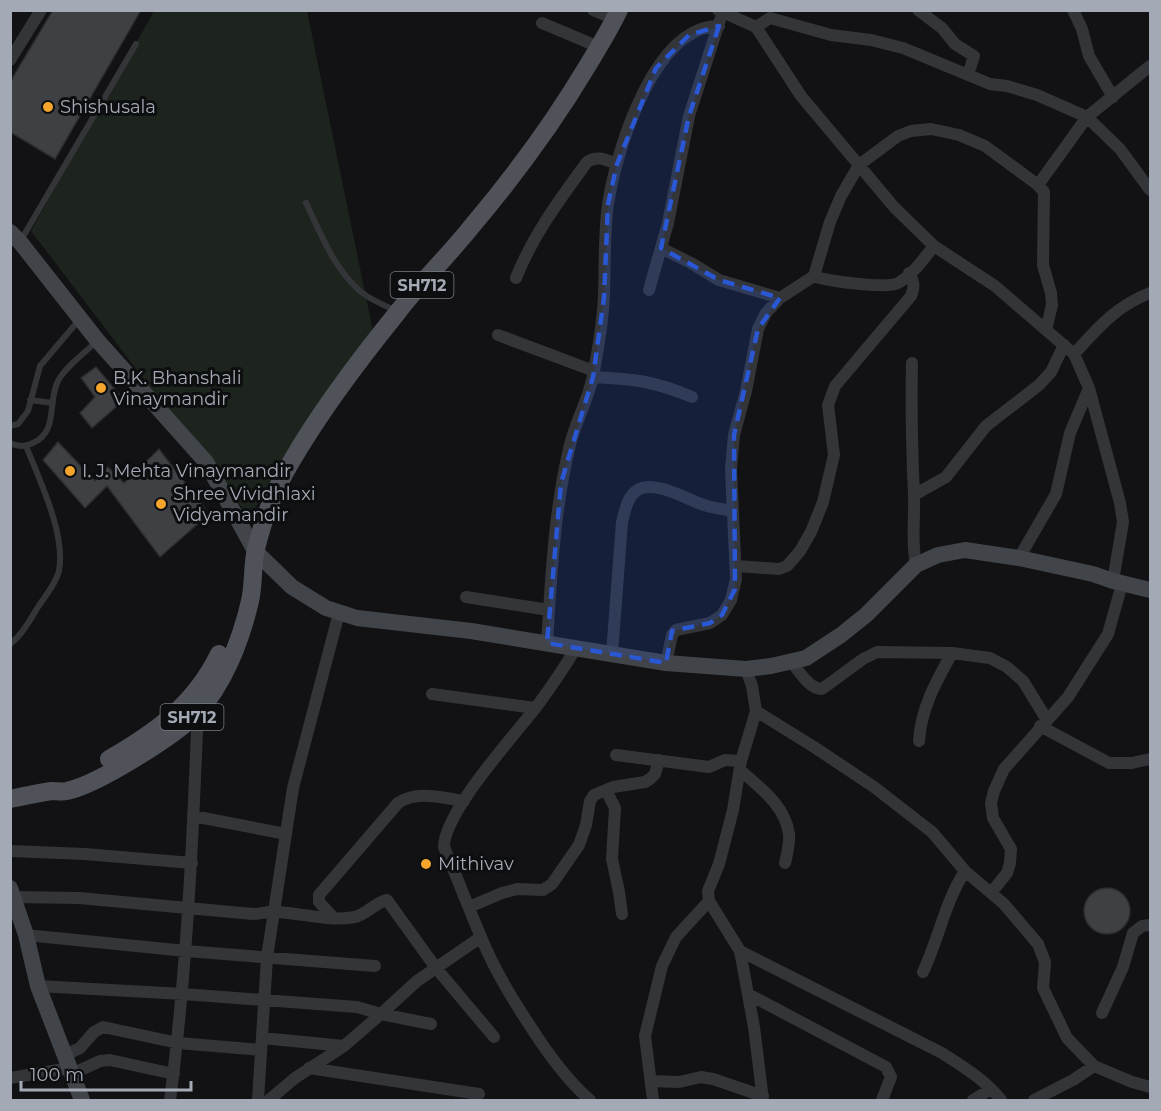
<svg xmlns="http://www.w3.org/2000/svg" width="1161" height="1111" viewBox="0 0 1161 1111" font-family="Montserrat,sans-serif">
<rect width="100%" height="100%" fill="#121214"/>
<!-- green -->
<path fill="#1d241d" d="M154,11h153l66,320 -124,186 -218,-286z"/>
<!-- building -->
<path fill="#3e4044" stroke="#2c2d30" stroke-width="1.5" d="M53,10h88l-86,149 -45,-27v-50z
M96,367l28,33 -32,28 -12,-15 15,-16 -14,-19z
M58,442l37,39 13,-14 16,16 35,-34 50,65 -49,43 -53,-71 -22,22 -42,-48z
M1084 911a23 23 0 1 1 46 0a23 23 0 1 1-46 0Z"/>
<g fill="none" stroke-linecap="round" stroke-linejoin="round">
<!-- lane -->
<path stroke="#333539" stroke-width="6" d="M306,203c15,31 28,66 55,89 10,8 22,13 34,18
M21,240l115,-196
M30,400l23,3
M10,426l8,-2 10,-13 12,-45 39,-46
M10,443c9,4 15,4 23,0 26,-12 14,-41 25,-62 8,-15 27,-28 39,-40
M10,644c12,-9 20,-24 28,-37 7,-11 18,-23 21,-36 7,-37 -20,-92 -33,-125"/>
<!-- street -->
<path stroke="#333539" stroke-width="12" d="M593,10l22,9
M718,10l38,17 45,69 93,111 40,39 61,40 79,68 15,34 31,115 3,19 -10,59
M918,10l24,18 13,16 19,12 -6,19
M1073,10l9,19 7,27 24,41
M542,23l57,24
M756,27l14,-9 61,17 40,5 32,8 87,36 17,2 30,9 50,22 33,32 30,41
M10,60l31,-50
M1038,185l49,-68 63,-51
M661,248l30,15 28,17 61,18
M814,276l16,-54 11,-26 18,-31 39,-29 13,-5 20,-2 28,6 26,11 53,39 6,7 -1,73 8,28 1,12 -6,25
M516,278c17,-43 44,-79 71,-116 11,-7 19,-2 30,2
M649,290l19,-67 21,-107 31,-96
M498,335l96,36
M1074,354c24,-26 42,-48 76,-61
M912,363c-1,44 0,88 2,132 1,24 -3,46 2,70
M593,377c41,2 61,4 99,20
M914,495l32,-18 40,-51 53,-41 12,-13 13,-27
M1019,558l37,-64 14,-61 19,-45
M736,566l43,3 8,-3 13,-15 11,-19 12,-30 11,-47 -6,-50 7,-19 76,-90c4,-9 3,-14 -2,-23
M466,597l83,13
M547,643c4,-64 7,-131 22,-194 5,-25 19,-48 24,-73 5,-26 10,-55 11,-81 1,-30 0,-62 4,-91 8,-51 40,-156 93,-175 6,-2 12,-3 18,-3
M576,648c-12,20 -25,39 -39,58 -23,30 -93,106 -93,141 13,30 24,60 37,90 15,37 37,71 59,104 15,22 30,42 50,59
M612,654l10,-132c3,-11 5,-24 14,-31 17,-13 52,9 68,14 9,3 19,4 28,6
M791,661c8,10 18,28 31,28l41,-30 14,-7 75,1 38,5 17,9 16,14 24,39
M666,663l6,-28 4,-5 34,-7 12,-8 9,-15 5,-21 -5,-110 3,-34 12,-44 12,-62 8,-16 14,-15 34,-22c11,5 73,13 84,7 14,-7 26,-25 36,-37
M746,669l6,17 4,25 58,36 60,40 58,45 33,39 39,33 34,40 7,18 -2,26 24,50 27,28 38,16 18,5
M432,694l103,14
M756,711l-15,50 -8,49 -14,54 -11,27 1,10 31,50 14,76 9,73
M1040,726l69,37h23l18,-4
M919,741c2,-33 17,-59 33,-88
M616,755l93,12 16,-7 16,1
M740,770c20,18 45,35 49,64 1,9 -2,20 -4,29
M606,790l9,18 -3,51 7,33 3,22
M193,816l93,18
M10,851l75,3 107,9
M991,893l16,-20 3,-10 1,-14 -18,-31 -2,-15 3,-12 10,-22 64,-72 40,-63 14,-50
M14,897l65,1 174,16c8,0 15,-3 23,-2 26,1 53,10 79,5 12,-3 21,-15 32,-17l49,68 58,69
M469,907l33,-14 15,-4 26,1 9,-6 27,-39 7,-20 4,-24 4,-6 19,-8 32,-5 5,-3 5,-5 4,-14
M334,918l-15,-16v-7l79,-92c19,-13 44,-5 66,-2
M26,935l160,16 189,15
M740,951l202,102c22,14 43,27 59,47
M923,972c16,-34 22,-70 42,-101
M38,986l145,8 174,13 24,7 -37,32 -49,32 -26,22
M748,994l138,73 5,10 -9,23
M1102,1013l21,-46 10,-34 9,-7 8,-1
M431,1024l-50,-10 36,-33 64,-44
M262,1038l82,8
M65,1055l15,-7 14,-16 9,-5 75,16 83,7
M309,1068l170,26
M72,1074l28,-13 10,-1 64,14
M10,1078l60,-10
M651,1081l28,1 22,-5 12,2 50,17
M170,1100c16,-122 22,-245 27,-369l-4,-21
M258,1100l9,-143 26,-169 46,-175
M653,1100l-8,-64 17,-70 14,-29 33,-36
M973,1100l18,-11
M1034,1100l39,-20 21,-14"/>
<!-- secondary -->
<path stroke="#414449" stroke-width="16" d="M10,232l10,10 77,98 109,122 49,89 37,36 34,21 31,10 114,13 195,32 80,6 25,-3 35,-8 35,-23 25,-20 50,-50 22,-10 27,-5 54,8 74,16 20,7 37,9
M10,888l16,47 12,51 44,114"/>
<!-- primary -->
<path stroke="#4f5258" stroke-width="18" d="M109,759c47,-27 86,-55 110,-105
M10,799c14,-3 28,-6 42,-8 5,0 10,1 15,0 31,-7 108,-55 130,-78 27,-29 44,-73 53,-112 4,-17 2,-35 6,-52 7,-30 19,-60 35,-87 30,-52 68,-102 106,-149 23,-30 51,-57 75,-87 43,-51 82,-104 116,-161 11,-18 22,-36 31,-55"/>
</g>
<!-- marked area -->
<path fill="#2a57d4" fill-opacity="0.2" stroke="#2a57d4" stroke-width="4.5" stroke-dasharray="12 8" stroke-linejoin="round" d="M719,26l-30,90 -28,132 58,32 61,18 -22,31 -24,106 1,154 -13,26 -12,8 -38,8 -6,32 -119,-20 14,-160 32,-106 11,-79 4,-94 9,-40 39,-96 33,-33z"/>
<!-- markers -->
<g fill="#f4a52b" stroke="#0d0e0f" stroke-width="2">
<circle cx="48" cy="107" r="6"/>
<circle cx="101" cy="388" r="6"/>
<circle cx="70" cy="471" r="6"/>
<circle cx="161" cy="504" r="6"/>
<circle cx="426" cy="864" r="6"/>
</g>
<g text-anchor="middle" stroke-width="6" stroke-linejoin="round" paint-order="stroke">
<!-- shield labels -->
<g fill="#0d0e0f" stroke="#777b83" stroke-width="1.5">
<rect x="390.5" y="272" width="63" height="26" rx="4.5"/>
<rect x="160.5" y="704" width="63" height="26" rx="4.5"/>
</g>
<g font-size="16" font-weight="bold" fill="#a4aab5">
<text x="422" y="291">SH712</text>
<text x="192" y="723">SH712</text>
</g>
<!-- poi labels -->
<g font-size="18" fill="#a4aab5" stroke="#0d0e0f" text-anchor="start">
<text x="60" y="113">Shishusala</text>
<text x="113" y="384">B.K. Bhanshali<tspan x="113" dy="21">Vinaymandir</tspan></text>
<text x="82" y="477">I. J. Mehta Vinaymandir</text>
<text x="173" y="500">Shree Vividhlaxi<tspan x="173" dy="21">Vidyamandir</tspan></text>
<text x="438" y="870">Mithivav</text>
</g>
</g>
<!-- border -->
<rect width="1161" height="1111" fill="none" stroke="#a4aab5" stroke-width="24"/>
<!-- scale -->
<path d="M21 1081v9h170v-9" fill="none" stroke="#a4aab5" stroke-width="3"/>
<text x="30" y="1081" font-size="18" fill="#a4aab5" stroke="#0d0e0f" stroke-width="4.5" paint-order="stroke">100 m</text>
</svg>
